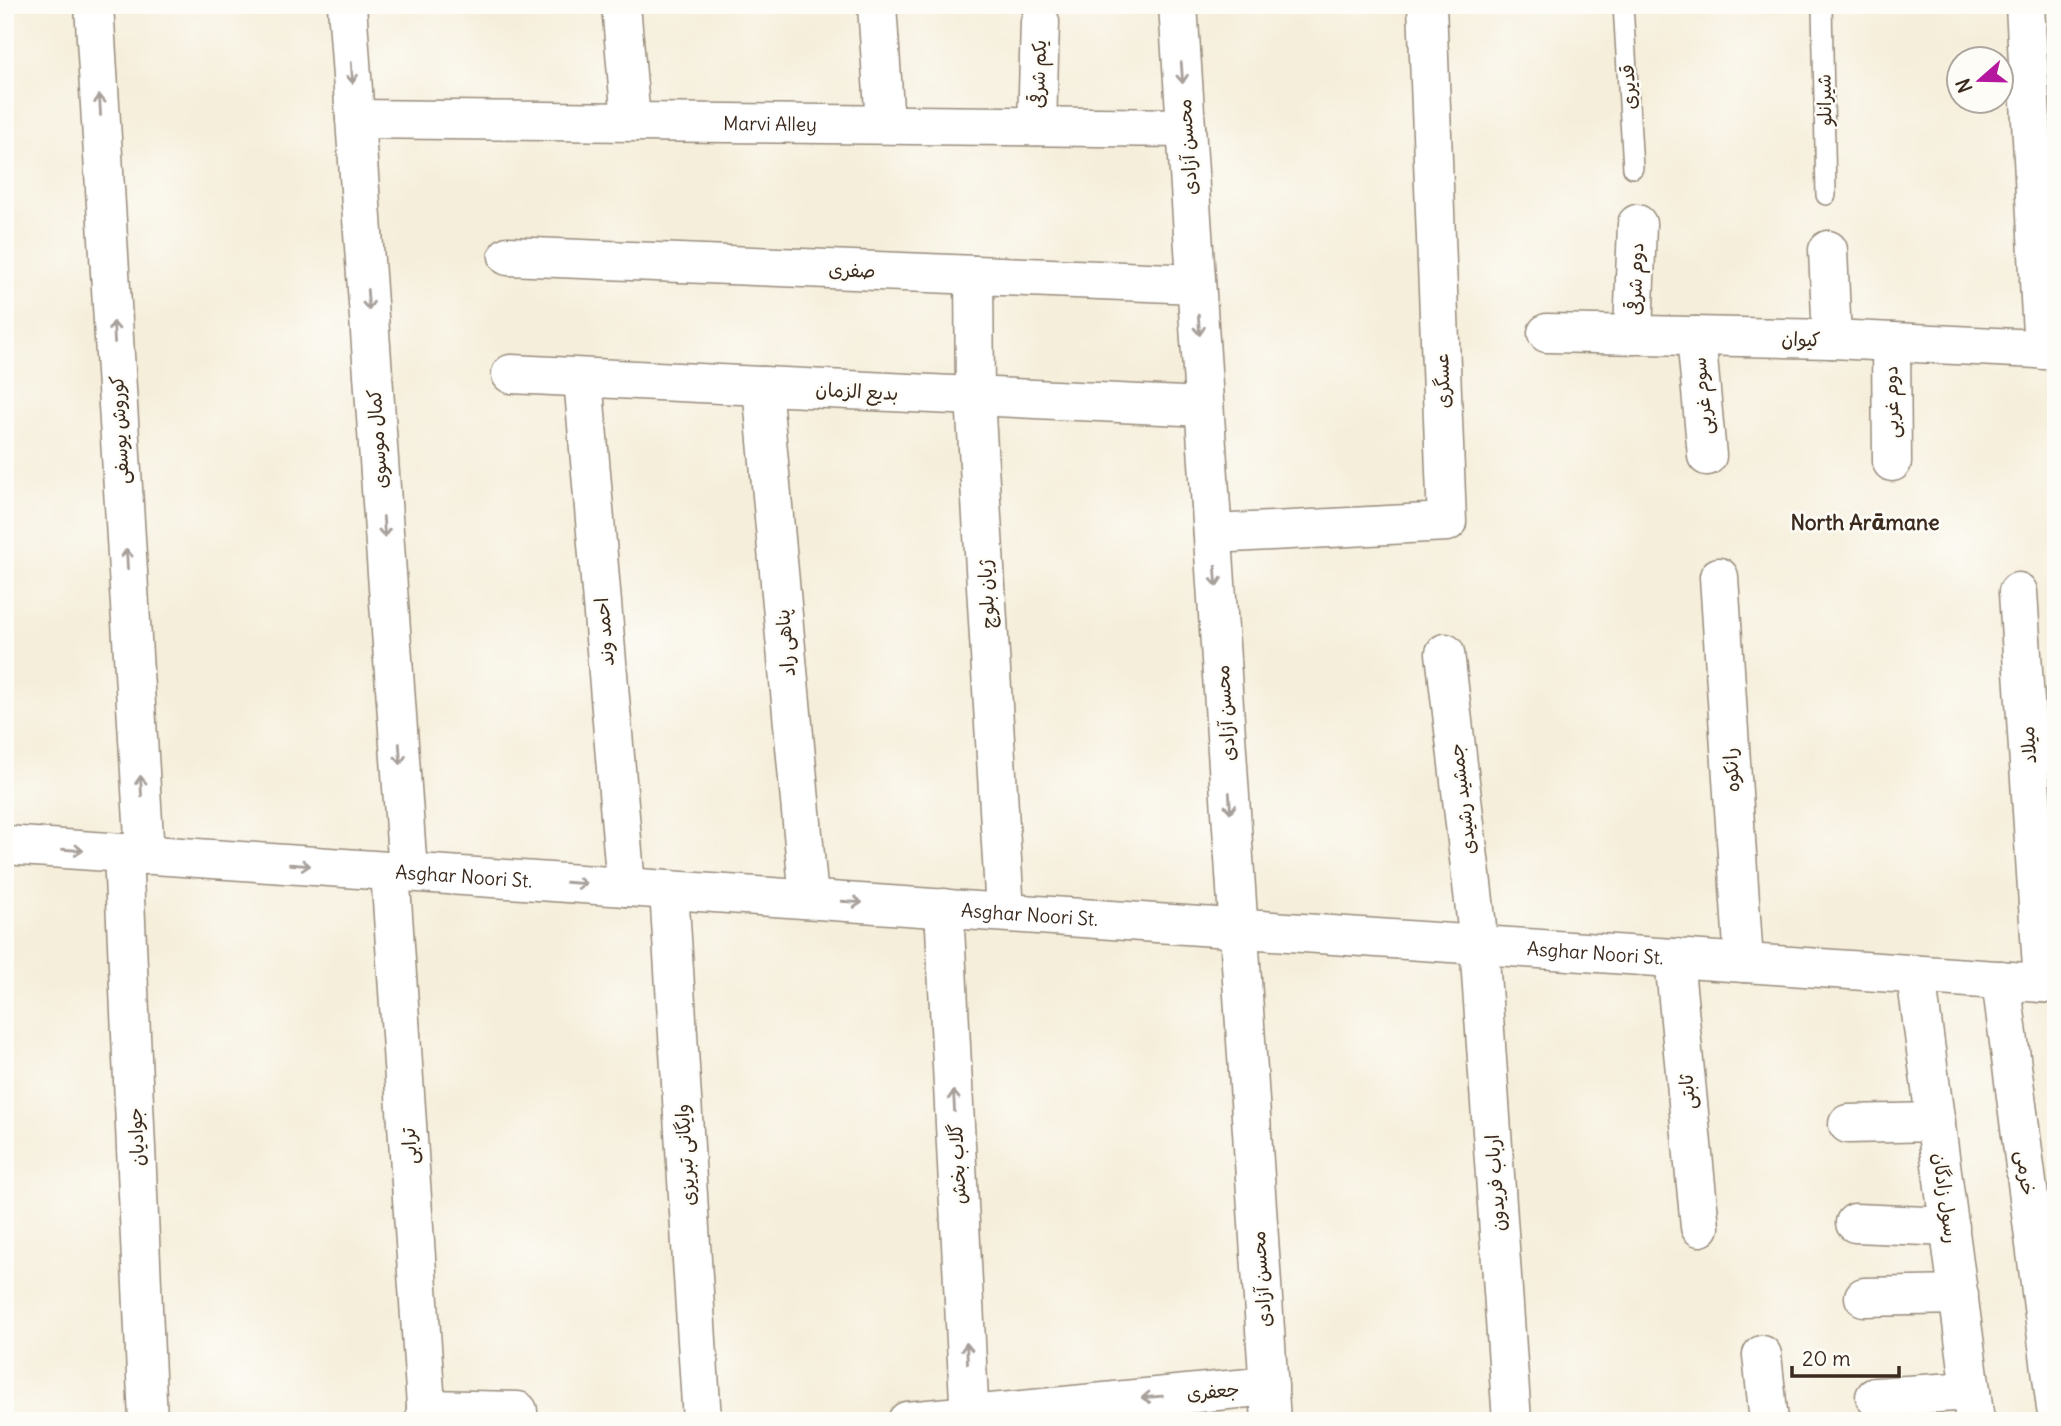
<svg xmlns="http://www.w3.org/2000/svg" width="2061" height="1426" viewBox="0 0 2061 1426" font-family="Delius,'Playpen Sans Arabic',sans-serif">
<rect width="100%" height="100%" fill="#fdfcf7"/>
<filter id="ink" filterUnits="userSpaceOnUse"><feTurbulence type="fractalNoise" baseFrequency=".0143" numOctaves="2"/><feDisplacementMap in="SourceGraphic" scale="14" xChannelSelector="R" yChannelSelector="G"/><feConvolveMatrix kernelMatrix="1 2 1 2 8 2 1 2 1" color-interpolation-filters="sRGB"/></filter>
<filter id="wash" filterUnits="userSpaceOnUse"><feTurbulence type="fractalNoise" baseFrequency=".00686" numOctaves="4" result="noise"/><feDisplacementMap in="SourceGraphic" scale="28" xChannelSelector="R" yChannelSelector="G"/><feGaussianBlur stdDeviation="1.57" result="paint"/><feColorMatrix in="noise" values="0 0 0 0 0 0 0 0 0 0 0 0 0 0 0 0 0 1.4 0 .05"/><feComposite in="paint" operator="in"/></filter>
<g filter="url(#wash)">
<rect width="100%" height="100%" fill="#f5eeda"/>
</g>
<g filter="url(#ink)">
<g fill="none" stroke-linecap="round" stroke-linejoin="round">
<!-- lane casing -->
<g stroke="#988c7c" stroke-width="22">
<path id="lane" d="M1623,5l10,163
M1822,5l4,190"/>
</g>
<!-- street casing -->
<g stroke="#988c7c" stroke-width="41">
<g id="street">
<path d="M94,5l51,850"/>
<path d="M347,5l61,867"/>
<path d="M621,5l10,116"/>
<path d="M877,5l8,119"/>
<path d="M1178,5l93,1416"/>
<path d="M2025,5l14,268"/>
<path id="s1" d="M355,119l831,9"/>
<path d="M1037,126l3,-104"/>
<path d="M1828,250l4,89"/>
<path d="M508,256l688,28"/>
<path d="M974,275l1,122 30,515"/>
<path d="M2039,281l4,69"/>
<path d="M1547,333l285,6 224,11"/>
<path d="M1633,335l4,-111"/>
<path d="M1696,336l11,120"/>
<path d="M1891,342l1,120"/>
<path d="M511,374l693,33"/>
<path d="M583,378l43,509"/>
<path d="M762,386l47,513"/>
<path d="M1213,534l234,-12 -20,-517"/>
<path d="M1719,577l25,386"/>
<path d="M2018,592l25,391"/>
<path d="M1445,653l34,291 33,477"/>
<path id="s2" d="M5,845l2051,139"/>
<path d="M123,853l25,568"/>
<path d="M390,871l37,550"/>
<path d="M669,890l33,531"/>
<path d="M944,908l26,513"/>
<path d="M1674,958l26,269"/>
<path d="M1916,975l59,446"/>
<path d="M2001,980l55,428"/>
<path d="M1848,1124l88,-2"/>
<path d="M1855,1223l95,4"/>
<path d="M1864,1297l95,-2"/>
<path d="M1762,1355l7,66"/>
<path d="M1875,1397l96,-6"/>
<path d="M426,1409l92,2"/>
<path d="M907,1421l362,-35"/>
</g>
</g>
<!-- lane -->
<use href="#lane" stroke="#fff" stroke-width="19"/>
<!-- street -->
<use href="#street" stroke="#fff" stroke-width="38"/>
</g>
<!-- one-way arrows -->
<defs><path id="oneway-shaft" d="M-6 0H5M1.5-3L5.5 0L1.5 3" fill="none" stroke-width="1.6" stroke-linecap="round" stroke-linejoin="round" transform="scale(1.75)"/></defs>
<g stroke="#a79f9a">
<use href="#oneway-shaft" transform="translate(352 73) rotate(86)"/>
<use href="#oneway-shaft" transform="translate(1182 73) rotate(86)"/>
<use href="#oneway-shaft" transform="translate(100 105) rotate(-93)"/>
<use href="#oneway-shaft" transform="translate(368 300) rotate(86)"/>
<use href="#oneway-shaft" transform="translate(1199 325) rotate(86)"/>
<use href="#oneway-shaft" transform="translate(114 332) rotate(-93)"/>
<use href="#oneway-shaft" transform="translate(384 527) rotate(86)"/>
<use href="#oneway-shaft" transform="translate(127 559) rotate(-93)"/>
<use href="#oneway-shaft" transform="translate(1216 576) rotate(86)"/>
<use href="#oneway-shaft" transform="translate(400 754) rotate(86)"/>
<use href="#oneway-shaft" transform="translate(141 786) rotate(-93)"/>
<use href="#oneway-shaft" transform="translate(1230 803) rotate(86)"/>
<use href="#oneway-shaft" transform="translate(73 850) rotate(4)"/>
<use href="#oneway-shaft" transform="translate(300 865) rotate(4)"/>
<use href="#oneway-shaft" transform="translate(576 883) rotate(4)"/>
<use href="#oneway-shaft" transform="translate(852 902) rotate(4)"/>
<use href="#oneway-shaft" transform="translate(954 1101) rotate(-93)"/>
<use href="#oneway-shaft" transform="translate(967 1353) rotate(-93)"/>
<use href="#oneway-shaft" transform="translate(1152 1397) rotate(175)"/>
</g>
</g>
<g text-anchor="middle" stroke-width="5" stroke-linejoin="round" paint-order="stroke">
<!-- street labels -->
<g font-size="19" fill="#3b2a1e" stroke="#fdfcf7">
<text transform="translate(1038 74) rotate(-88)" y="7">یکم شرقی</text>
<text transform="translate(1628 87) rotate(-94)" y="7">قدیری</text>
<text transform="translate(1824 100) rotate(-91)" y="7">شیرانلو</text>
<text dy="7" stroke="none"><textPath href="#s1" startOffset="415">Marvi Alley</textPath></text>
<text transform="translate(1187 147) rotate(-94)" y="7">محسن آزادی</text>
<text transform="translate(852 270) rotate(2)" y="7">صفری</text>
<text transform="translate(1635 279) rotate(-88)" y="7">دوم شرقی</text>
<text transform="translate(1801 339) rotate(1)" y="7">کیوان</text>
<text transform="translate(1442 381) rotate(-92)" y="7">عسگری</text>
<text transform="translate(857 391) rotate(3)" y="7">بدیع الزمان</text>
<text transform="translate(1702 396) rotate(-95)" y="7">سوم غربی</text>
<text transform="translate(1891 402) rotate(-91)" y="7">دوم غربی</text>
<text transform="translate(119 430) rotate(-93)" y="7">کوروش یوسفی</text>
<text transform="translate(377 439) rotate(-94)" y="7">کمال موسوی</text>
<text transform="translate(986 594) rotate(-93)" y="7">ژیان بلوچ</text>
<text transform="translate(604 632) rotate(-95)" y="7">احمد وند</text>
<text transform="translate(785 643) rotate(-95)" y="7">پناهی راد</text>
<text transform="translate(1225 713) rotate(-94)" y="7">محسن آزادی</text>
<text transform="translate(2028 745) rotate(-94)" y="7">میلاد</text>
<text transform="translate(1731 770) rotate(-94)" y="7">رانکوه</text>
<text transform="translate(1462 799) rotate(-97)" y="7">جمشید رشیدی</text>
<text dy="7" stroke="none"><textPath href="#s2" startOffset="460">Asghar Noori St.</textPath></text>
<text dy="7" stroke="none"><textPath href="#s2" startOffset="1027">Asghar Noori St.</textPath></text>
<text dy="7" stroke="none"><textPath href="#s2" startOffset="1594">Asghar Noori St.</textPath></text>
<text transform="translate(1687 1092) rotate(-95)" y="7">ثابتی</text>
<text transform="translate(136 1137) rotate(-93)" y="7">جوادیان</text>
<text transform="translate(409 1146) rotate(-94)" y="7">ترابی</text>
<text transform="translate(685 1155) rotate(-94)" y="7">وایگانی تبریزی</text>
<text transform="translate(957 1164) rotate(-93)" y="7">گلاب بخش</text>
<text transform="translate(2026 1173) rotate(83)" y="7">خرمی</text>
<text transform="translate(1495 1183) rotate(-94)" y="7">ارباب فریدون</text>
<text transform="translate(1946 1198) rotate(82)" y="7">رسول زادگان</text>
<text transform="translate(1261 1279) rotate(-94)" y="7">محسن آزادی</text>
<text transform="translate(1213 1391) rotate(-5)" y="7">جعفری</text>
</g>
<!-- neighbourhood labels -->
<g font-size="21" font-weight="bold" fill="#3b2a1e" stroke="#fdfcf7">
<text x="1865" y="530">North Arāmane</text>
</g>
</g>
<!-- margin -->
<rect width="2061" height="1426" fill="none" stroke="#fdfcf7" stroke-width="28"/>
<!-- north arrow -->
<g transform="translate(1980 80) rotate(250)"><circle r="33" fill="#fdfcf7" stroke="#afa8a0" stroke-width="2"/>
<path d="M0-5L12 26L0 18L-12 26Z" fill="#b5179e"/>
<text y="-10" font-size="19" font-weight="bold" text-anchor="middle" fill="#3b2a1e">N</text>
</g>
<!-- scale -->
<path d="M1792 1366v10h107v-10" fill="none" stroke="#3b2a1e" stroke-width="3.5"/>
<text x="1802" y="1366" font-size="21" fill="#3b2a1e" stroke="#fdfcf7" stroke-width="5" paint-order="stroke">20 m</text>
</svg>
